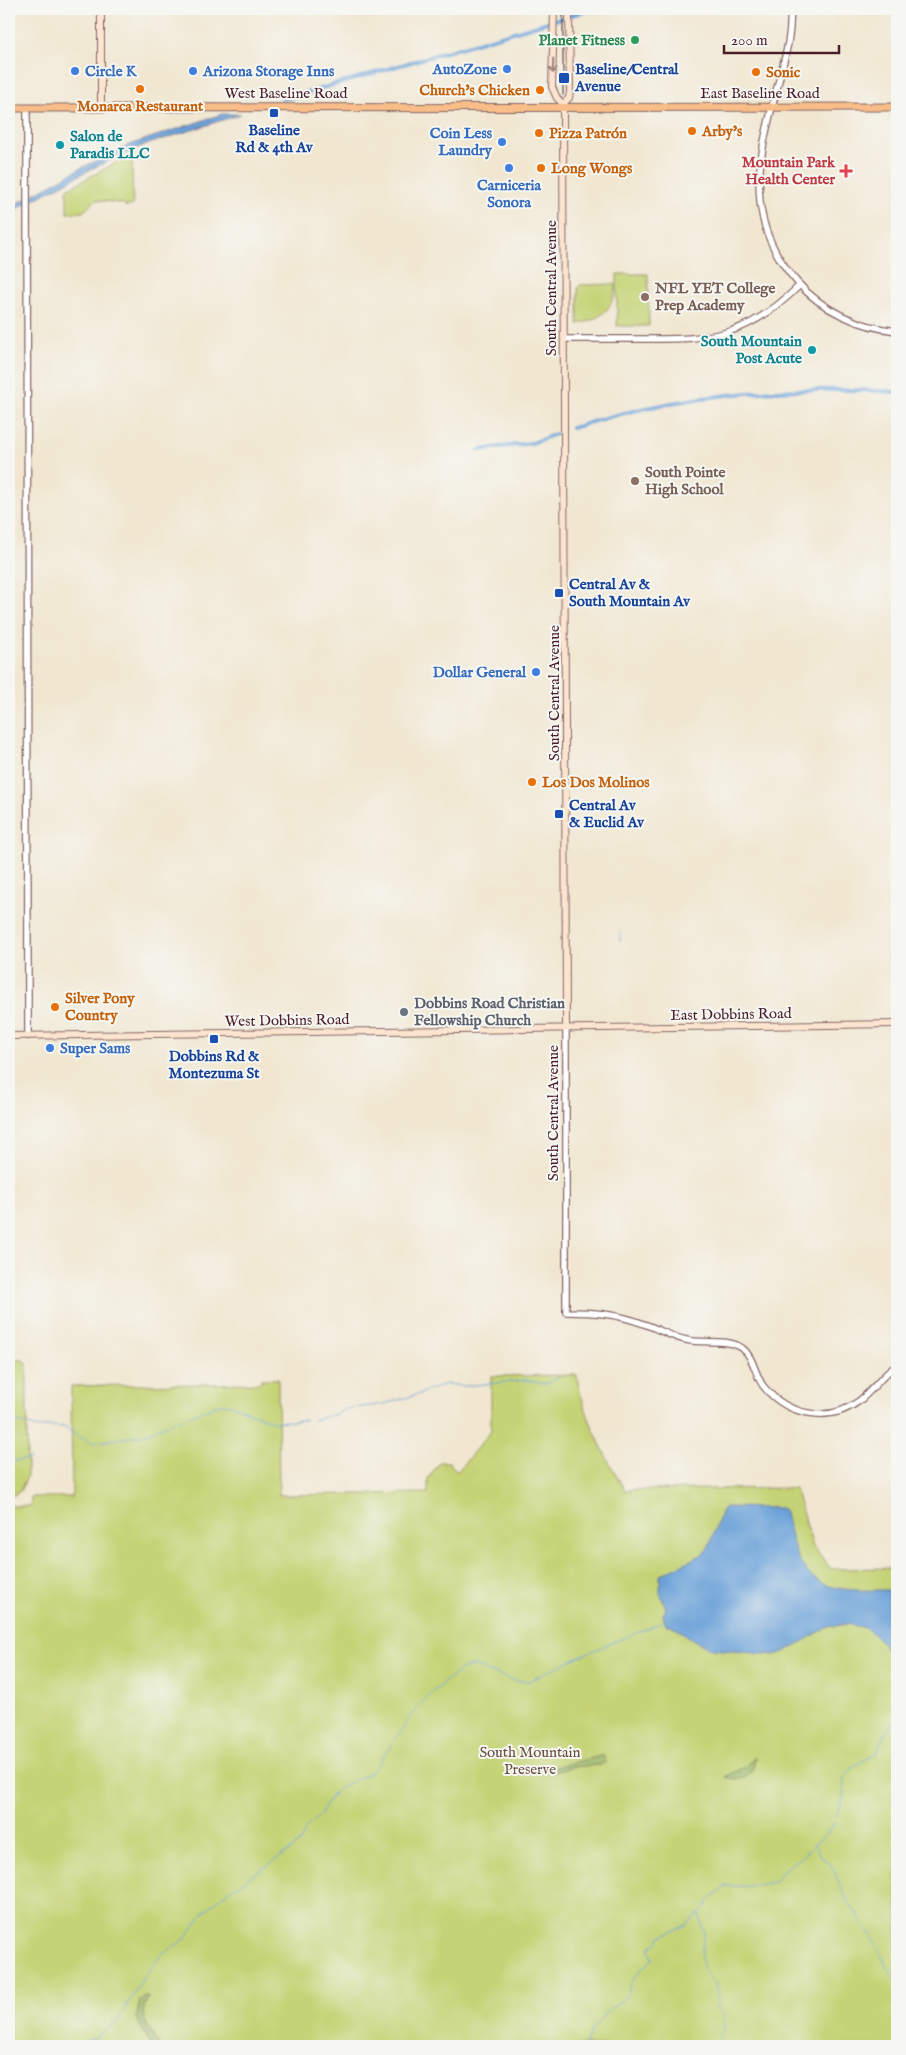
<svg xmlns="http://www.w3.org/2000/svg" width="906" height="2055" viewBox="0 0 906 2055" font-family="'IM FELL English',serif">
<rect width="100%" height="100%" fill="#f6f6f2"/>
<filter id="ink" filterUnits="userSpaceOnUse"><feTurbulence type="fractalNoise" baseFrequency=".02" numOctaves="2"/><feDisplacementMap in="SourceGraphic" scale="10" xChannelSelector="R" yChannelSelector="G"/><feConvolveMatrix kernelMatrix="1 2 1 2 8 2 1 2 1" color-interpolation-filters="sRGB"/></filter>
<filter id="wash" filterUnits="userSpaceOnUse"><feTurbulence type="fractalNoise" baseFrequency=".0096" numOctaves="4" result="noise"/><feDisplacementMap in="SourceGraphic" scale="20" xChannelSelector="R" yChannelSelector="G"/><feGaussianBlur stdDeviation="1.12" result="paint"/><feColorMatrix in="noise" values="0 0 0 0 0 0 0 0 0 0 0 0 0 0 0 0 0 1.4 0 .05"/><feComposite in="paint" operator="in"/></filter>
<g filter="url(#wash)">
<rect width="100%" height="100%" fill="#f1e7d1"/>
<!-- green -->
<path fill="#c4d375" stroke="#877950" d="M132,154l1,51 -7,2 -2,-3 -28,-4 -13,12 -16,1v-24z
M617,274h31l1,52h-32z
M616,284c-1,24 -16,36 -38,40v-37l2,-2z
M9,1360h14l4,4v113l-7,14 -11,7z
M577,1375c2,29 32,91 48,115l170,-2 18,59 18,22 66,-1v478h-888v-540h22v-9h41l-1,-111 190,-3v-4h17l1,116 149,-2v-15l12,-16h9l8,10 34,-41v-55z"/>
<!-- forest -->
<path fill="#9bb566" stroke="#726a48" d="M604,1755l2,7 -5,3 -29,2 -17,5 -1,-5z
M755,1757c-2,21 -11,25 -30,20l19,-10z
M146,1995l2,3c-12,21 3,29 11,48h-7l-16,-27 4,-19z"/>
<!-- water -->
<path fill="#6aa1d8" stroke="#5a6082" d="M222,114h19l-102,33 -46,21 -84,45v-5l70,-39 53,-25z
M725,1507l56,1 3,2c5,16 9,41 18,55 19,32 63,24 95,25v80l-14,-27 -17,-15 -19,-4 -19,3 -44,25 -10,3 -61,-6 -16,-7 -26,-17h-5l-3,-10 3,-7 -6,-15v-18l43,-21 5,-6 14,-38z"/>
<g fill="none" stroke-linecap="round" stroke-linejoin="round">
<!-- stream -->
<path stroke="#6aa1d8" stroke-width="1" d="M620,932v9
M9,1419l28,9 13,-2 16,1 8,7 19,9 54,-9 13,-7 60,-23 12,1 43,17 30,-2
M313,1420l20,-5 13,-6 38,-5 32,-9 30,-11 19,2 62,-6 18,4 13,-7
M9,1462l21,-3
M815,1846l6,11 10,8 14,31 29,44 11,23 12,18v14
M699,1914l5,19 -3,24 3,14 11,12 3,12 -1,14 7,6v14l-8,17
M72,2046l21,-7 23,-16 28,-46 19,-24 20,-12 24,-32 23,-19 61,-40 10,-9 5,-13 14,-13 9,-16 12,-12 32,-16 47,-67 27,-24 19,-13 8,-1 42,15h13l44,-22 92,-38
M585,2046l7,-16 17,-20 18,-14 4,-14 13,-16 9,-7 -4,-11 8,-5 4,-7 25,-11 17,-15 7,-11 15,-13h23l26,-4 9,-12 18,-13 31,-29 11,-31 1,-19 10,-12 22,-12 11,-23 8,-13 2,-24"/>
<!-- canal -->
<path stroke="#6aa1d8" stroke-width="4" d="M282,100l310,-91
M572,428c103,-34 217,-43 325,-36
M479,450l53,-7 24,-9"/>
</g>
</g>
<g filter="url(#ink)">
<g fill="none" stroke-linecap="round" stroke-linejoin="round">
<!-- tertiary casing -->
<g stroke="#846565" stroke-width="8">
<path id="tertiary" d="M790,9c2,23 -4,45 -10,67 -19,76 -42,139 17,206 26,29 62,45 100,49
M27,108l1,928
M564,339c29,0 58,0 87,0 27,0 54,0 80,-8 27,-9 49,-26 69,-46
M566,1029v283c28,0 52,2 78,12 15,5 27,13 42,16 18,4 41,-2 56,8 12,9 13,28 22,39 23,28 65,37 95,14 14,-11 23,-26 38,-36"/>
</g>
<!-- secondary casing -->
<g stroke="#846565" stroke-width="8">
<path id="secondary" d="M101,9v99
M554,9l-2,78 5,11 6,6
M566,1029l-3,-925 6,-6 1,-7 -1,-82
M9,1036l888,-12"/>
</g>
<!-- primary casing -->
<g stroke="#846565" stroke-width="9">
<path id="primary" d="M9,108l888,-1"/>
</g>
<!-- tertiary -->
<use href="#tertiary" stroke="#fff" stroke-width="5.5"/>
<!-- secondary -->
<use href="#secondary" stroke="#fce5d0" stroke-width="6"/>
<!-- primary -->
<use href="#primary" stroke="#f8bd89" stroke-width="7"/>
<!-- tram -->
<path stroke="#4a1f2b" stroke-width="1" d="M563,95v-86"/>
</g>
<!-- one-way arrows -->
<defs><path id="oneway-shaft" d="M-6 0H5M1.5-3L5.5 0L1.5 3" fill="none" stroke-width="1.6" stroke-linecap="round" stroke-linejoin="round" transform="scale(1.25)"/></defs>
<use stroke="#a3827e" href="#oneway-shaft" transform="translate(553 66) rotate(91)"/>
</g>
<!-- markers -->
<circle fill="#2e9e5b" stroke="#f6f6f2" stroke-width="2" cx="635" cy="40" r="5"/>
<g fill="#3f7fe0" stroke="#f6f6f2" stroke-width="2">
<circle cx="507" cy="69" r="5"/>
<circle cx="75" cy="71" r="5"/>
<circle cx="193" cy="71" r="5"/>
<circle cx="502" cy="142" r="5"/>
<circle cx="509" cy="168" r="5"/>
<circle cx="536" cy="672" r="5"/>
<circle cx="50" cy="1048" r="5"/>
</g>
<g fill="#e8710a" stroke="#f6f6f2" stroke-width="2">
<circle cx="756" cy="72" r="5"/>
<circle cx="140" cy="89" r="5"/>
<circle cx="540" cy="90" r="5"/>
<circle cx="692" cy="131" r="5"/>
<circle cx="539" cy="133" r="5"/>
<circle cx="541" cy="168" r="5"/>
<circle cx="532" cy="782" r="5"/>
<circle cx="55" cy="1007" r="5"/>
</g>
<g fill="#1a4fb4" stroke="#f6f6f2" stroke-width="2">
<rect x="558" y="72" width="12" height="12" rx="2.5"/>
<rect x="269" y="108" width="10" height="10" rx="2.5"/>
<rect x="554" y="588" width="10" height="10" rx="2.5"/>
<rect x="554" y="809" width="10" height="10" rx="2.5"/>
<rect x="209" y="1034" width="10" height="10" rx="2.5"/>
</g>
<g fill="#0f9aa8" stroke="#f6f6f2" stroke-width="2">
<circle cx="60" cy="145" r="5"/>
<circle cx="812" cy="350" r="5"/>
</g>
<path fill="#e0444e" stroke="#f6f6f2" stroke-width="2" d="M843.5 163.5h5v5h5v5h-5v5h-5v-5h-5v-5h5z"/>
<g fill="#8d6e63" stroke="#f6f6f2" stroke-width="2">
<circle cx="645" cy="297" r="5"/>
<circle cx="635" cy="481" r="5"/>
</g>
<circle fill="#6b7280" stroke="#f6f6f2" stroke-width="2" cx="404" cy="1012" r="5"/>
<g text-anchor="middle" stroke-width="4" stroke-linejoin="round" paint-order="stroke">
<!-- leisure labels -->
<g font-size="15" font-weight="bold" fill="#27864d" stroke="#f6f6f2" text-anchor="end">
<text x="625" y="45">Planet Fitness</text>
</g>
<!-- shop labels -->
<g font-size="15" font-weight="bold" fill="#366cbe" stroke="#f6f6f2" text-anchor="end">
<text x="497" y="74">AutoZone</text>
<text x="85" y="76" text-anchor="start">Circle K</text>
<text x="203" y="76" text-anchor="start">Arizona Storage Inns</text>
<text x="492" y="138">Coin Less<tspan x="492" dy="17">Laundry</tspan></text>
<text x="509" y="190" text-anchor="middle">Carniceria<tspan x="509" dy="17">Sonora</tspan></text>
<text x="526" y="677">Dollar General</text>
<text x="60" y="1053" text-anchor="start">Super Sams</text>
</g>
<!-- transit labels -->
<g font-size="15" font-weight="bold" fill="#164399" stroke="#f6f6f2" text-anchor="start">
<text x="575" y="74">Baseline/Central<tspan x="575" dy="17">Avenue</tspan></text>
<text x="274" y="135" text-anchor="middle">Baseline<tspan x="274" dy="17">Rd &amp; 4th Av</tspan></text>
<text x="569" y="589">Central Av &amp;<tspan x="569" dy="17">South Mountain Av</tspan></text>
<text x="569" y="810">Central Av<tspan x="569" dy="17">&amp; Euclid Av</tspan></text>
<text x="214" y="1061" text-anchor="middle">Dobbins Rd &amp;<tspan x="214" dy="17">Montezuma St</tspan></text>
</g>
<!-- food labels -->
<g font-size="15" font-weight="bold" fill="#c56008" stroke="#f6f6f2" text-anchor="start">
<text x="766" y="77">Sonic</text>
<text x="530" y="95" text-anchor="end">Church's Chicken</text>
<text x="140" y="111" text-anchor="middle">Monarca Restaurant</text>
<text x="702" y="136">Arby's</text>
<text x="549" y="138">Pizza Patrón</text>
<text x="551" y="173">Long Wongs</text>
<text x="542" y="787">Los Dos Molinos</text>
<text x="65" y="1003">Silver Pony<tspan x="65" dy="17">Country</tspan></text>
</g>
<!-- street labels -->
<g font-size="15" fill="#4a1f2b" stroke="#f6f6f2">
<text x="286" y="98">West Baseline Road</text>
<text x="760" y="98">East Baseline Road</text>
<text transform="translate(551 288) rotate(-90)" y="5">South Central Avenue</text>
<text transform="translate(554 693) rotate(-90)" y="5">South Central Avenue</text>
<text transform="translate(731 1014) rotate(-1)" y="5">East Dobbins Road</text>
<text transform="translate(287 1020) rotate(-1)" y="5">West Dobbins Road</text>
<text transform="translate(553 1113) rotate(-90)" y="5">South Central Avenue</text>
</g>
<!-- culture labels -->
<g font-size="15" font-weight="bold" fill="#0d838f" stroke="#f6f6f2" text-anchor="start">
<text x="70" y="141">Salon de<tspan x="70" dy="17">Paradis LLC</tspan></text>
<text x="802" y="346" text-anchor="end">South Mountain<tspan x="802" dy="17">Post Acute</tspan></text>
</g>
<!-- health labels -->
<g font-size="15" font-weight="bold" fill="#be3a42" stroke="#f6f6f2" text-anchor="end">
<text x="835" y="167">Mountain Park<tspan x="835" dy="17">Health Center</tspan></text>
</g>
<!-- education labels -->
<g font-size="15" font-weight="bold" fill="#785e54" stroke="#f6f6f2" text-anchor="start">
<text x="655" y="293">NFL YET College<tspan x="655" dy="17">Prep Academy</tspan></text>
<text x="645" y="477">South Pointe<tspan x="645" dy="17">High School</tspan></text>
</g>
<!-- worship labels -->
<g font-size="15" font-weight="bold" fill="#5b616d" stroke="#f6f6f2" text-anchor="start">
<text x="414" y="1008">Dobbins Road Christian<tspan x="414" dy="17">Fellowship Church</tspan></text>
</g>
<!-- park labels -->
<g font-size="15" fill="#684c3e" stroke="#f6f6f2">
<text x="530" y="1757">South Mountain<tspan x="530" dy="17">Preserve</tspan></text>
</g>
</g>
<!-- margin -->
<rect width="906" height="2055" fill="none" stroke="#f6f6f2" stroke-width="30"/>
<!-- scale -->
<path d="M724 45v8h115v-8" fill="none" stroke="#4a1f2b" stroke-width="2.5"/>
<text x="731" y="45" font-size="15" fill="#4a1f2b" stroke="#f6f6f2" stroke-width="4" paint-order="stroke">200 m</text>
</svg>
